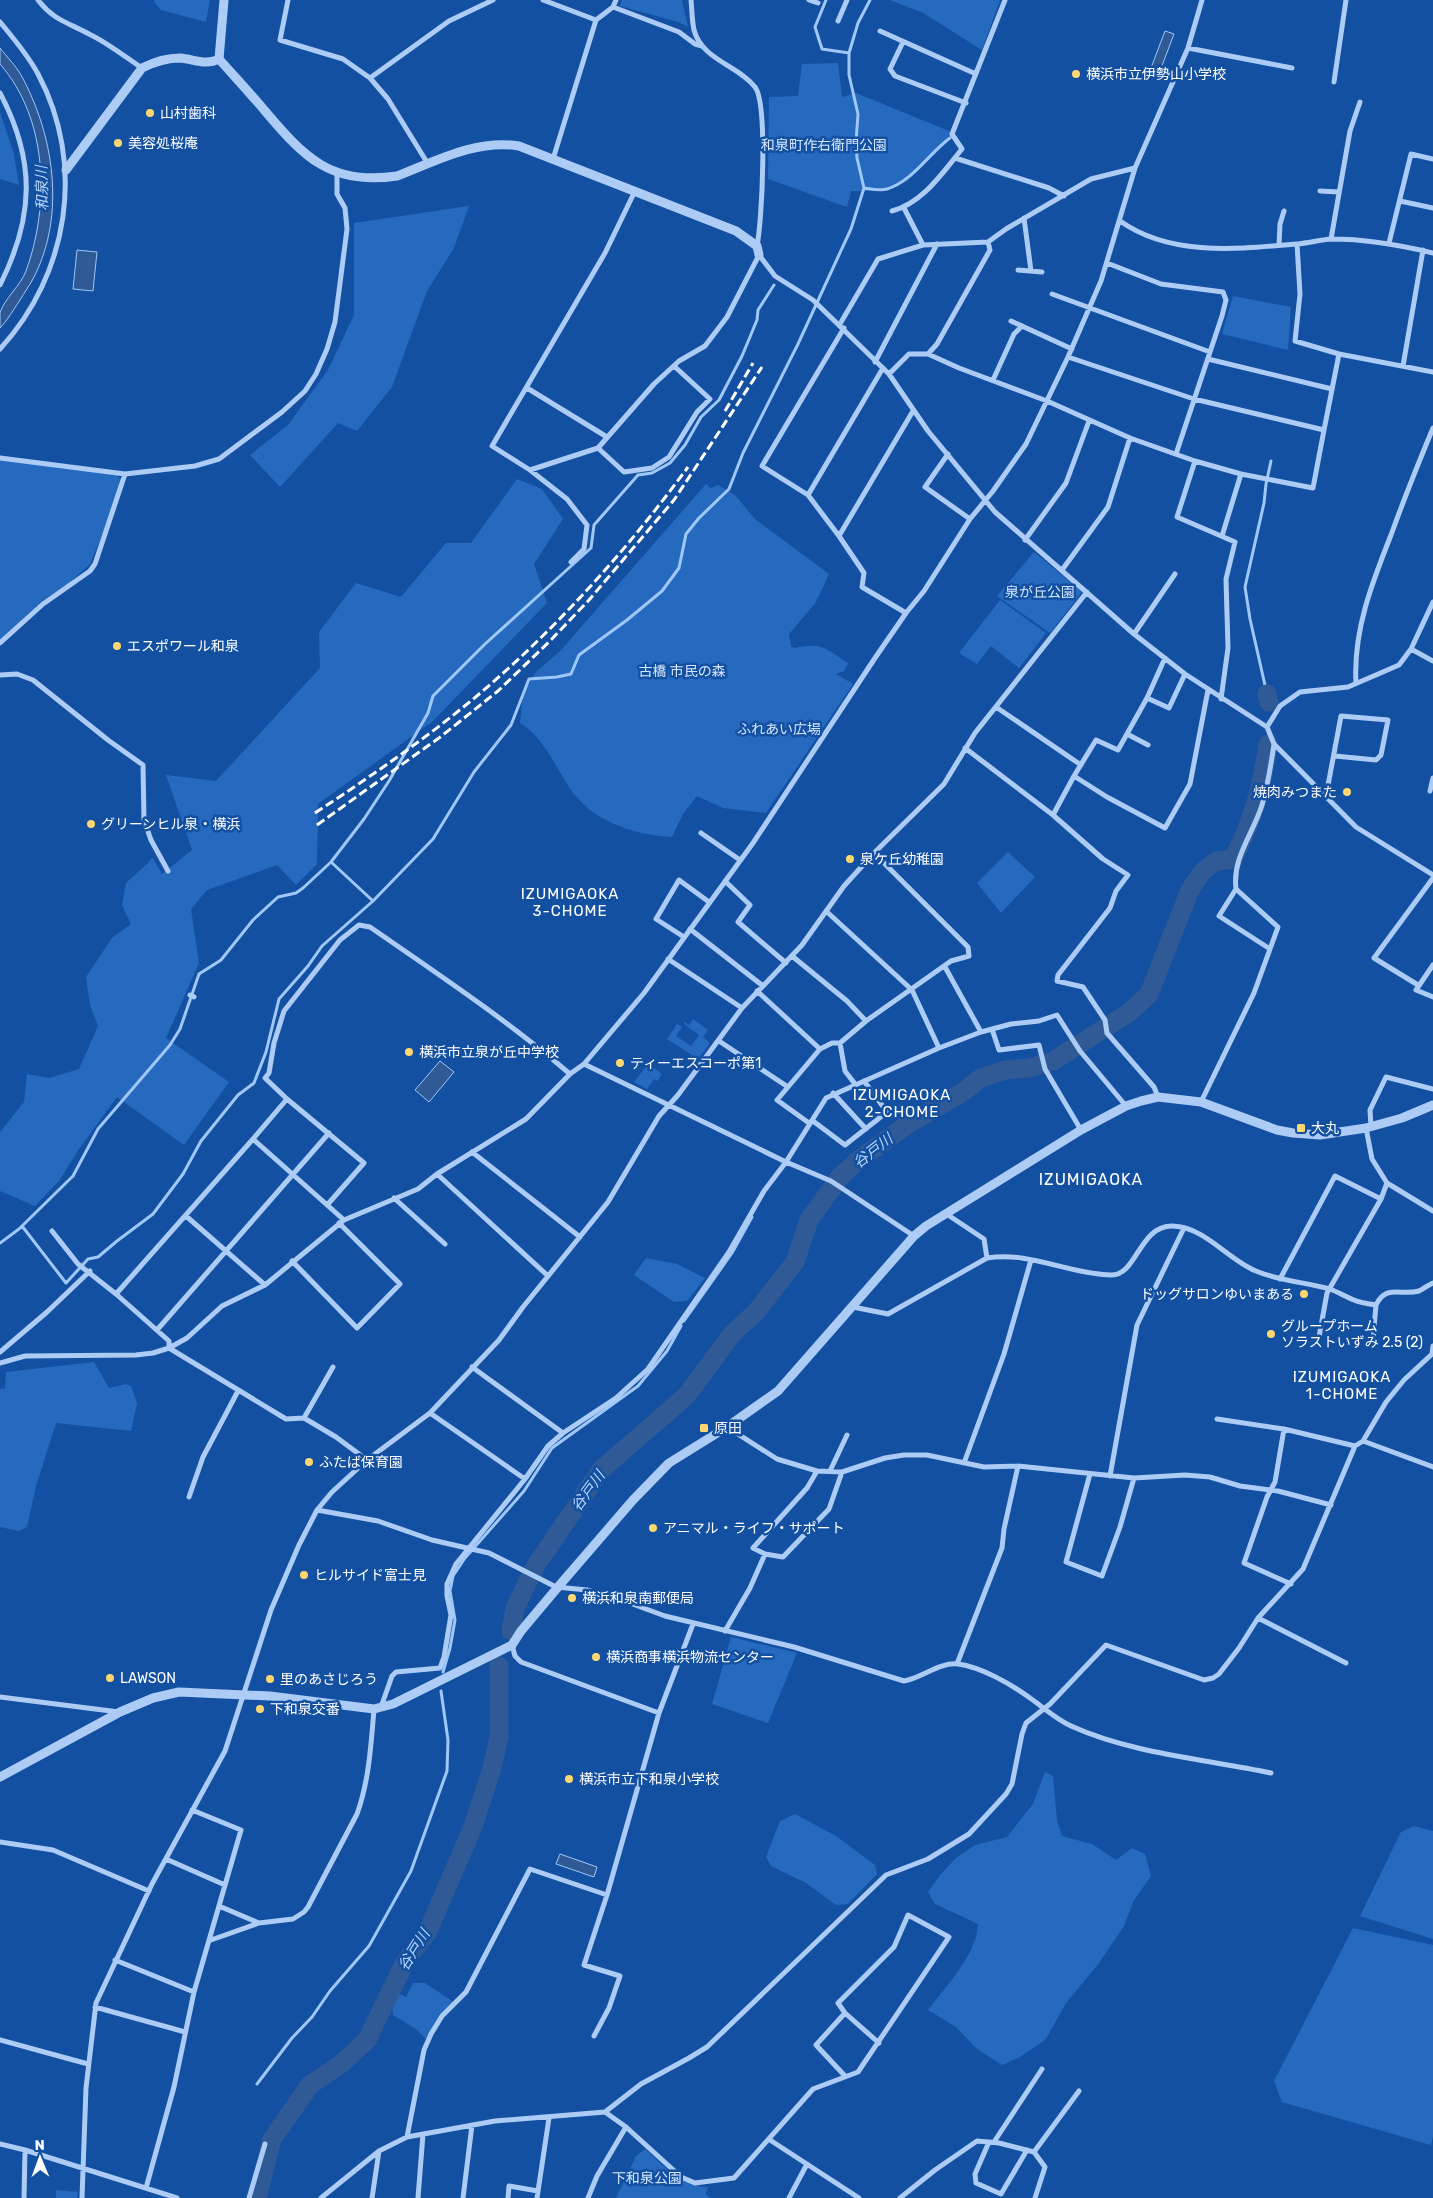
<svg xmlns="http://www.w3.org/2000/svg" width="1433" height="2198" viewBox="0 0 1433 2198" font-family="Rubik,'Noto Sans JP',sans-serif">
<rect width="100%" height="100%" fill="#1350a1"/>
<!-- green -->
<path fill="#266abf" d="M155,0h55l-4,22 -45,-12 -7,-8z
M622,0h60l6,27 -10,-5 -58,-16z
M890,0h110l-18,50 -59,-37z
M838,63l4,34 14,-4 93,38 4,6 -46,44 -21,10h-35l-4,16 -79,-28 1,-82 29,-1 4,-32z
M0,112l14,42 5,31 -19,-6z
M469,206l-15,42 -27,43 -35,96 -35,44 -19,-8 -58,64 -30,-32 38,-30 40,-55 26,-55v-92z
M1233,296l58,11 -3,43 -66,-16z
M0,460l117,15 3,4 -6,28 -24,57 -21,19 -26,17 -43,40z
M517,479l25,10 21,30 -29,45 13,39 -114,118 -115,83 -1,60 -21,21 -19,-20 -70,25 -16,19 8,54 -33,75 63,44 -45,63 -67,-48 -38,52 -20,32 -24,25 -35,-15v-59l24,-30 3,-28 22,4 30,-9 19,-43 -8,-21 -4,-28 26,-39 19,-14 -9,-19 4,-22 23,-21 3,-5 10,17 30,-24 -26,-75 50,6 104,-113 -1,-36 37,-49 45,14 45,-54h25z
M706,484l5,4 7,-3 17,10 20,24 74,55 -13,28 -27,32 2,12 3,2c28,-6 31,0 54,15l-4,8 -8,3 17,10 -87,129 -43,-5 -26,-12 -14,18 -11,23c-39,-2 -81,-16 -103,-50 -15,-23 -26,-50 -49,-64l3,-28 12,-22 26,-23z
M1034,552l48,40 -32,41 -53,-37z
M1000,600l46,33 -27,35 -28,-22 -14,18 -18,-11z
M1008,852l27,25 -34,36 -24,-30z
M693,1019l15,11 -5,7 7,6 -12,16 -31,-20 10,-15 5,3 -6,9 15,10 8,-11 -15,-11 1,-2 4,3z
M648,1064l14,10 -5,7 -3,-2 -7,10 -13,-7z
M646,1258l31,6 28,14 -18,23 -13,1 -40,-27z
M94,1362l15,26 17,-4 5,2 6,17 -6,28 -75,-8 -20,63 -9,41 -8,4 -19,-4v-138l5,-1 1,-16z
M731,1637l66,16 -29,70 -56,-19z
M1045,1772l8,4 4,44 5,16 30,8 24,16 16,-12 13,6 6,22 -17,24 -10,26 -25,37 -33,40 -20,36 -26,18 -18,8 -25,-16 -21,-22 -28,-17c18,-24 49,-56 50,-86l-43,-20 -7,-12 12,-17 16,-17 19,-13 32,-8 26,-33z
M795,1814l41,22 39,29 2,9 -29,30 -12,1 -30,-22 -35,-17 -5,-9 14,-36z
M1414,1826l19,5v108l-73,-23 41,-84z
M1353,1928l80,17v191l-2,9 -149,-43 -8,-21z
M413,1983h12l30,20 -13,13 -14,25 -12,-12 -23,-14 -1,-13 -3,-8 2,-4 15,7z
M645,2149c18,16 37,38 63,38l-2,7 5,4h-95l20,-42z
M56,2190l22,2 -1,6h-21z"/>
<!-- water -->
<path fill="#2f5a96" stroke="#9fc7f7" d="M1165,31l9,3 -14,37 -9,-3z
M0,48c7,9 16,18 21,27 33,60 45,139 13,202 -4,8 -10,16 -14,23 -7,10 -12,20 -20,28 0,-4 0,-11 0,-15 4,-14 21,-28 26,-42 24,-66 22,-152 -26,-207z
M77,250l20,2 -4,39 -20,-2z
M440,1061l14,11 -25,30 -14,-12z
M560,1854l37,13 -3,10 -38,-13z"/>
<g fill="none" stroke-linecap="round" stroke-linejoin="round">
<!-- stream -->
<path stroke="#9fc7f7" stroke-width="3" d="M849,53l9,-30 12,-23
M864,188c7,1 17,3 23,1 26,-8 42,-36 63,-51
M1267,694l-17,-75 -5,-32 19,-84 2,-19 5,-23
M331,862l33,-43 25,-38 39,-68 5,-17 52,-52 106,-96 3,-23 44,-50 14,-2 18,-10 15,-18 16,-28 18,-17 23,-44 15,-36 1,-10 16,-25
M22,1226l44,57 22,-24 10,-2 19,-16 36,-27 30,-40 18,-33 37,-46 16,-12 12,-31 13,-53 29,-33 14,-20 51,-45
M0,1243l19,-14 54,-53 25,-47 72,-84 10,-16 19,-55 22,-14 32,-40 25,-23 18,-4 7,-5 28,-26 42,39 60,-62 41,-67 37,-47 18,-46 28,-2 14,-3 8,-19 48,-35 35,-29 17,-23 7,-34 13,-16 30,-29 14,-36 55,-109 40,-87 13,-28 13,-41 -7,-30 -1,-16 2,-28 -9,-39v-22l-27,-4 -7,-22 11,-27
M684,1321l48,-68 20,-36
M443,1672l7,-24 5,-28 -5,-29 3,-15 12,-18 59,-67 28,-43 86,-62 29,-35 14,-25
M257,2084l35,-46 20,-21 18,-26 39,-45 42,-75 36,-100 1,-31 -7,-49"/>
<!-- river -->
<path stroke="#2f5a96" stroke-width="19" d="M1267,694l2,8
M511,1631l4,-23 20,-41 66,-97 86,-75 45,-61 24,-22 39,-50 14,-42 31,-43 16,-15 52,-38 55,-32 18,-14 24,-8 24,-2 24,-7 77,-49 19,-18 41,-104 13,-19 13,-10 17,-2c20,-38 29,-72 35,-115
M257,2198l15,-59 38,-54 31,-21 26,-24 38,-78 23,-31 44,-102 20,-61 7,-31v-71"/>
<!-- minor -->
<path stroke="#adccf5" stroke-width="5" d="M38,0c15,20 31,23 51,34 19,9 36,23 53,34
M288,0l-8,40 63,19 27,19 79,-57 44,-21
M543,0l53,20
M691,0c1,10 1,21 3,30 8,30 44,35 61,57 13,17 7,135 2,159
M809,0l9,3
M613,7l66,25 16,12 7,2
M838,21l9,-21
M0,22c14,17 28,33 38,52 48,90 31,200 -38,275
M880,31l96,43
M903,42l-13,27 5,7 71,27
M1188,48l104,20
M370,78l18,21 40,65
M1334,82l12,-82
M0,93c36,68 34,124 0,192
M955,158l94,30 15,8
M553,159l43,-139 17,-13 3,-7
M635,191l-30,62 -113,193 38,24 68,-22 56,-64 25,-23 26,-15 22,-29 32,-62 16,21 38,24 76,74 39,57 67,81 139,122 51,40 82,53 7,17 82,83 77,48
M1320,191l19,1
M1400,201l33,7
M904,208l19,37
M892,211c31,-8 51,-39 70,-62l-10,-15 53,-134
M1024,218l7,53
M1120,221c51,36 118,28 177,23 11,-1 23,-4 34,-5 34,0 69,6 102,14
M1331,239l19,-108 10,-29
M1389,243l22,-89 22,5
M1297,244l3,50 -5,47 44,13 94,18
M1279,245l1,-21 4,-13
M1107,263l54,21 62,8 3,8 -4,16 -46,138
M1018,270l24,2
M1052,294l158,58
M1011,321l61,28
M840,324l38,-65 45,-14 65,-3 18,-13 85,-50 44,-11
M928,354l9,-10 53,-94 -2,-8
M1068,357l126,42 130,31 15,-76
M1208,359l124,30
M875,362l62,-118
M1403,366l20,-116
M883,368l-75,127 31,41 25,37 -2,14 44,26
M889,374l20,-20h19l31,14 88,33 83,37 65,23 46,13 -19,62
M993,380l21,-46 8,-8
M527,388l80,49
M598,448l26,24 28,-4 17,-11 28,-45 13,-13 -36,-33
M948,454l-23,33 45,32
M0,458l125,16 70,-8 24,-7 63,-47 23,-21 11,-17 11,-25 8,-27 12,-93 -2,-21 -8,-14v-22
M1195,461l-18,56 58,25 -9,37 2,69 -7,51
M530,470l37,29 20,26 -3,24 -13,13
M1241,474l72,14 11,-58
M808,495l-46,-29 82,-138
M839,536l74,-125
M1025,540l41,-57 23,-62
M1062,570l46,-63 22,-69
M1134,634l41,-60
M0,643l43,-39 47,-33 5,-7 30,-90
M1411,649l22,12
M0,675l17,-1 16,6 75,60 35,25 1,55 7,20 17,31
M1356,683c-3,-52 16,-100 35,-148 13,-36 27,-71 42,-107
M1147,698l22,10 16,-34
M996,707l85,58
M1267,727l13,-21 20,-14 48,-5 51,-22 12,-16 22,-47
M1127,734l21,11
M965,748l88,67 50,44 25,16 -12,16 -6,17 -52,67 -1,6 26,6 22,33 2,13 47,54 4,10
M1074,776l22,-36 22,10 29,-52 18,-40
M1430,791l3,-13
M1326,796l15,-80 47,4 -7,35 -5,5 -41,-4
M1053,815l21,-39 33,21 58,31 25,-44 18,-94
M701,833l39,27
M725,881l25,24 -12,17 48,41
M1236,889l-17,27 51,33
M826,911l86,79 27,58
M690,929l73,57
M684,937l-28,-18 23,-39 30,22
M792,956l55,45 19,20
M668,959l74,49
M1433,965l-17,25 17,7
M945,967l36,65
M1418,985l-44,-27 59,-80
M757,991l63,58
M190,995l4,2
M992,1029l7,21 40,-5 6,24 36,61
M719,1041l69,46 32,-38 12,-6h8l26,-22 85,-60 18,-5 -1,-9 -94,-94
M840,1043l5,28 10,13
M584,1064l202,98 45,19 83,55
M788,1087l-11,13 32,23
M833,1093l33,36
M1201,1102l53,-109 24,-66 -42,-38c-4,-31 17,-55 26,-84 6,-19 9,-41 12,-61
M813,1121l32,24 42,-33 -23,-31
M1371,1127l-1,-17 16,-33 47,12
M1366,1128l6,31 15,24 46,28
M253,1139l34,-40
M472,1152l108,85
M437,1174l111,102
M394,1198l51,46
M328,1204l36,-41 -77,-64 -22,-21 4,-5 5,-30 10,-32 56,-71 19,-15 11,2c68,47 137,93 200,147
M945,1213l39,26 3,19
M186,1216l79,69
M52,1231l26,33 38,30
M292,1261l65,67 43,-44 -61,-61
M1280,1279l55,-103 46,23
M853,1307l35,7 99,-56c42,-7 82,16 124,17 26,1 28,-50 62,-49 32,1 55,34 83,45 23,10 49,11 74,18 8,3 16,8 24,11 7,3 15,4 22,5 10,-21 25,-9 43,-14 4,-2 9,-6 14,-8
M157,1330l172,-197
M1319,1337l8,-44 54,-94 6,-16
M1373,1339l3,-34
M169,1348v-7l-53,-47 137,-155 91,81
M169,1348l117,71 18,-1 32,19 31,23
M0,1352l47,-40 43,-41
M0,1363l25,-7 111,-1 17,-2 16,-5 18,-10 35,-32 43,-21 79,-65 74,-31 19,-15 89,-55 44,-45 14,-10 60,-71 109,-150 122,-185 31,-45 18,-22 46,-72 23,-28 33,-47 42,-87 33,-76 34,-113 53,-120 14,-48
M472,1367l91,66
M430,1413l95,66
M304,1418l29,-51
M1217,1419l67,10 71,17
M727,1427l50,32 40,12 25,1 43,-14 19,-3h23l57,12 34,-1 116,12 51,-3 25,2 30,9 38,5 53,14
M1284,1429l-9,53 -8,15 -23,66 47,21
M1363,1441l70,26
M964,1463l40,-109 27,-94
M817,1471l-10,17 -54,60 12,6 18,3 46,-48 13,-37
M830,1471l17,-36
M1090,1474l-24,88 36,14 18,-49 14,-49
M1110,1476l27,-151 47,-97
M189,1497l14,-40 35,-66
M317,1510l61,11 54,19 57,13 67,34 31,3 32,9 46,17 129,31 110,34c18,-3 35,-19 54,-17 23,3 53,20 72,34 13,9 26,21 41,28 62,28 135,33 200,47
M1258,1618l88,45
M725,1631l25,-43 15,-34
M512,1645l3,11 6,6 138,51
M957,1664l45,-116 2,-19 14,-63
M0,1697l119,15
M381,1707l11,-31 4,-4 44,-4 4,-11 7,-42 -4,-19v-12l9,-20 69,-85 23,-33 15,-13 53,-35 32,-29 81,-117 35,-61 22,-29 40,-64 113,-50 42,-16 30,-8 28,-3 18,-6 23,36 46,55
M0,1842l53,8 96,41
M166,1859l59,26
M219,1906l40,17
M211,1940l48,-17 34,-4 11,-7 4,-5 49,-93c12,-33 14,-69 17,-105
M115,1960l79,32
M95,2007l90,25
M845,2013l-29,32 29,31
M594,2036l15,-28 11,-32 -36,-11 23,-70 52,-182 34,-89
M0,2040l88,24
M605,2112l21,15 55,50 14,6 39,-5 79,-89 45,-17 91,-135 -41,-22 -14,32 -56,56 7,10 34,30
M407,2137l17,-87 7,-16 11,-18 24,-24 64,-123 77,26
M770,2140l89,58
M989,2142l-14,32 1,9 25,11 26,-44
M994,2142l48,-73
M0,2144l25,6 152,48
M1034,2152l45,-61
M146,2188l28,-101 20,-95 47,-162 -49,-20
M24,2198l1,-48
M82,2198l4,-110 10,-85 56,-119 73,-133 46,-141 28,-65 18,-35 15,-18 35,-32 63,-47 69,-73 24,-33 85,-105 51,-86 19,-21 64,-87 60,-63 42,-59 30,-33 70,-69 31,-51 112,-141
M249,2198l16,-54
M321,2198l58,-47 28,-14 88,-16 110,-9 36,-28 48,-26 18,-11 179,-172 42,-16 41,-25 37,-40 6,-10 10,-50 4,-11 24,-19 56,-59 98,35 9,-2 6,-4 20,-26 19,-30 45,-49 52,-123 8,-5 23,-39 18,-22 28,-26 1,-8
M372,2198l7,-47
M418,2198l5,-64
M463,2198l9,-73
M508,2198l1,-12 29,5
M537,2198l12,-80
M588,2198l9,-22 29,-49
M789,2198l18,-34
M900,2198l35,-28 42,-29 22,2 35,9 11,15 -10,31"/>
<!-- tertiary -->
<path stroke="#adccf5" stroke-width="9" d="M224,0l-5,59c15,17 31,34 46,52 39,46 66,75 132,65 39,-15 79,-37 122,-30l217,85 21,15 2,9
M66,170l76,-102c12,-6 24,-10 38,-10 14,1 25,8 39,1
M0,1777l120,-65 33,-14 26,-6 91,4 104,13 19,-5 119,-59 9,-14 37,-44 75,-87 36,-37 58,-36 51,-36 136,-155 12,-10 155,-96 45,-24 15,-5 17,-4 43,5 76,28 16,3 27,2 46,-7 36,-10 31,-13"/>
<!-- rail -->
<path stroke="#fff" stroke-width="3" stroke-dasharray="9 4" stroke-linecap="butt" d="M725,411l28,-48
M315,813c61,-40 122,-82 177,-130 73,-64 138,-137 196,-216
M317,825l122,-87 59,-47 51,-49 40,-42 85,-100 88,-133"/>
</g>
<!-- markers -->
<g fill="#ffd770" stroke="#1350a1" stroke-width="2">
<circle cx="1076" cy="74" r="5"/>
<circle cx="150" cy="113" r="5"/>
<circle cx="118" cy="143" r="5"/>
<circle cx="117" cy="646" r="5"/>
<circle cx="1347" cy="792" r="5"/>
<circle cx="91" cy="824" r="5"/>
<circle cx="850" cy="859" r="5"/>
<circle cx="409" cy="1052" r="5"/>
<circle cx="620" cy="1063" r="5"/>
<rect x="1296" y="1123" width="10" height="10" rx="2.5"/>
<circle cx="1304" cy="1294" r="5"/>
<circle cx="1271" cy="1334" r="5"/>
<rect x="699" y="1423" width="10" height="10" rx="2.5"/>
<circle cx="309" cy="1462" r="5"/>
<circle cx="653" cy="1528" r="5"/>
<circle cx="304" cy="1575" r="5"/>
<circle cx="572" cy="1598" r="5"/>
<circle cx="596" cy="1657" r="5"/>
<circle cx="110" cy="1678" r="5"/>
<circle cx="270" cy="1679" r="5"/>
<circle cx="260" cy="1709" r="5"/>
<circle cx="569" cy="1779" r="5"/>
</g>
<g text-anchor="middle" stroke-width="5" stroke-linejoin="round" paint-order="stroke">
<!-- poi labels -->
<g font-size="14" fill="#fff" stroke="#1350a1" text-anchor="start">
<text x="1086" y="79">横浜市立伊勢山小学校</text>
<text x="160" y="118">山村歯科</text>
<text x="128" y="148">美容処桜庵</text>
<text x="127" y="651">エスポワール和泉</text>
<text x="1337" y="797" text-anchor="end">焼肉みつまた</text>
<text x="101" y="829">グリーンヒル泉・横浜</text>
<text x="860" y="864">泉ケ丘幼稚園</text>
<text x="419" y="1057">横浜市立泉が丘中学校</text>
<text x="630" y="1068">ティーエスコーポ第1</text>
<text x="1311" y="1133">大丸</text>
<text x="1294" y="1299" text-anchor="end">ドッグサロンゆいまある</text>
<text x="1281" y="1331">グループホーム<tspan x="1281" dy="16">ソラストいずみ 2.5 (2)</tspan></text>
<text x="714" y="1433">原田</text>
<text x="319" y="1467">ふたば保育園</text>
<text x="663" y="1533">アニマル・ライフ・サポート</text>
<text x="314" y="1580">ヒルサイド富士見</text>
<text x="582" y="1603">横浜和泉南郵便局</text>
<text x="606" y="1662">横浜商事横浜物流センター</text>
<text x="120" y="1683">LAWSON</text>
<text x="280" y="1684">里のあさじろう</text>
<text x="270" y="1714">下和泉交番</text>
<text x="579" y="1784">横浜市立下和泉小学校</text>
</g>
<!-- park labels -->
<g font-size="14" fill="#d5e7fe" stroke="#1350a1">
<text x="824" y="150">和泉町作右衛門公園</text>
<text x="1040" y="597">泉が丘公園</text>
<text x="682" y="676">古橋 市民の森</text>
<text x="779" y="734">ふれあい広場</text>
<text x="647" y="2183">下和泉公園</text>
</g>
<!-- water labels -->
<g font-size="15" font-style="italic" fill="#bad7fb" stroke="#1350a1">
<text transform="translate(42 188) rotate(-91)" y="5">和泉川</text>
<text transform="translate(873 1151) rotate(-38)" y="5">谷戸川</text>
<text transform="translate(588 1491) rotate(-54)" y="5">谷戸川</text>
<text transform="translate(414 1950) rotate(-58)" y="5">谷戸川</text>
</g>
<!-- neighbourhood labels -->
<g font-size="15" letter-spacing="1" fill="#fff" stroke="#1350a1">
<text x="570" y="899">IZUMIGAOKA<tspan x="570" dy="17">3-CHOME</tspan></text>
<text x="902" y="1100">IZUMIGAOKA<tspan x="902" dy="17">2-CHOME</tspan></text>
<text x="1342" y="1382">IZUMIGAOKA<tspan x="1342" dy="17">1-CHOME</tspan></text>
</g>
<!-- quarter labels -->
<g font-size="16" letter-spacing="1" fill="#fff" stroke="#1350a1">
<text x="1091" y="1185">IZUMIGAOKA</text>
</g>
</g>
<!-- north arrow -->
<g transform="translate(40 2158) rotate(359)" stroke="#1350a1" stroke-width="4" paint-order="stroke">
<path d="M0-4L9 19L0 12L-9 19Z" fill="#ffffff"/>
<text y="-8" font-size="14" font-weight="bold" text-anchor="middle" fill="#ffffff">N</text>
</g>
</svg>
